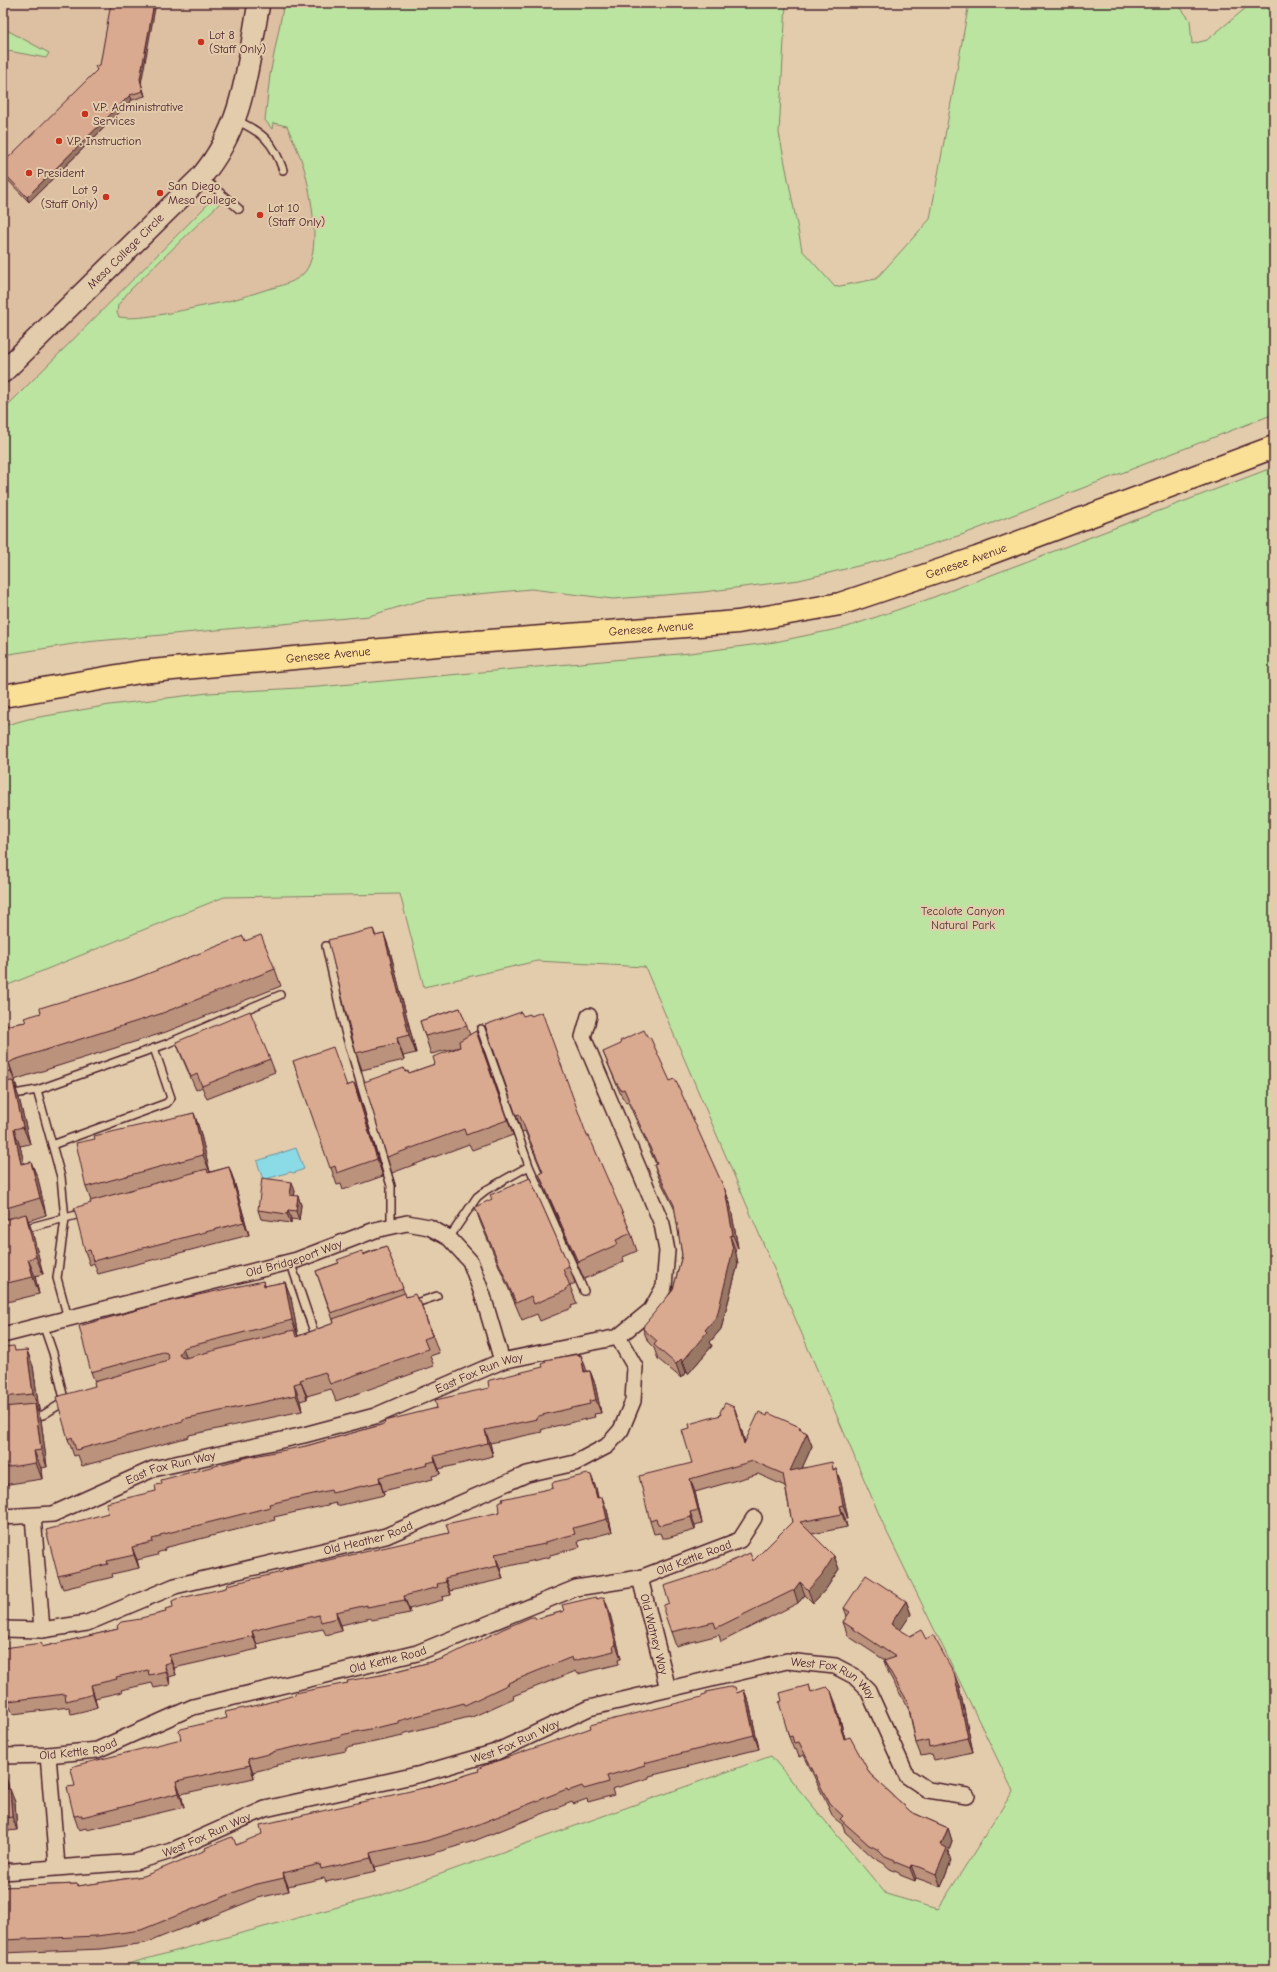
<svg xmlns="http://www.w3.org/2000/svg" width="1277" height="1972" viewBox="0 0 1277 1972" font-family="'Comic Neue',sans-serif">
<rect width="100%" height="100%" fill="#e3ccac"/>
<filter id="ink" filterUnits="userSpaceOnUse"><feTurbulence type="fractalNoise" baseFrequency=".025" numOctaves="2"/><feDisplacementMap in="SourceGraphic" scale="8" xChannelSelector="R" yChannelSelector="G"/><feConvolveMatrix kernelMatrix="1 2 1 2 8 2 1 2 1" color-interpolation-filters="sRGB"/></filter>
<g filter="url(#ink)">
<!-- built -->
<path fill="#ddbfa2" d="M3,3h287l17,137 19,105 -11,29 -312,141z"/>
<!-- green -->
<path fill="#bbe4a0" stroke="#828266" d="M284,3h502l-7,130 23,117 33,37 41,-8 54,-60 39,-216h208l13,17 2,24 15,-4 45,-37h22v411l-310,120 -85,27 -80,19 -96,12 -90,7 -82,-10 -106,10 -56,17 -283,26 -83,13v-245l209,-210 8,3 -90,87 -12,15 -1,8 2,4c24,4 66,-8 90,-12 18,-3 35,-8 53,-14 15,-5 29,-6 41,-17 20,-19 8,-81 1,-106 -4,-14 -11,-28 -17,-42l-14,-3 -1,6 -7,-9 5,-45z
M3,28l46,25 -3,5 -43,-8z
M1274,467v1502h-1165l273,-74 389,-139 115,138 52,15 75,-118 -129,-265 -239,-559 -108,-6 -113,26 -24,-93 -176,3 -221,90v-261l25,-7 82,-14 98,-12 110,-6 372,-34 85,-11 72,-15 79,-27z"/>
<!-- water -->
<path fill="#8adbe5" stroke="#70909b" d="M296,1148l8,21 -10,4 -4,-1 -27,8 -6,-19z"/>
<g fill="none" stroke-linecap="round" stroke-linejoin="round">
<!-- lane casing -->
<g stroke="#4a1f2b" stroke-width="10">
<path id="lane" d="M236,120c27,13 37,21 47,50
M203,178l36,31
M326,946l19,85 46,155v40
M481,1029l48,137 55,125
M37,1090l24,87 4,42 -8,59 11,40
M3,1096l34,-6 129,-46 114,-49
M52,1145l115,-42 4,-5 -17,-50
M23,1229l61,-16
M449,1238l28,-41 9,-7 43,-24
M290,1261l26,77
M413,1304l24,-8
M43,1324l10,29 12,50
M30,1416l13,-1 16,-10 9,-2"/>
</g>
<!-- street casing -->
<g stroke="#4a1f2b" stroke-width="18">
<g id="street">
<path id="s1" d="M3,1335l294,-75 78,-30 32,-7 22,4 20,11 21,23 13,35 19,65"/>
<path d="M33,1516l9,114"/>
<path id="s2" d="M3,1517l50,-3 100,-45 151,-34 71,-19 127,-55 116,-24 33,-27 13,-23 3,-36 -5,-27 -79,-187 6,-21"/>
<path id="s3" d="M640,1578l28,111"/>
<path id="s4" d="M3,1629l39,1 45,-7 88,-37 211,-50 141,-62 48,-11 32,-17 14,-16 12,-29 2,-34 -17,-30"/>
<path d="M48,1755l9,111"/>
<path id="s5" d="M3,1756l45,-1 49,-5 96,-43 224,-54 159,-65 64,-10 100,-38 14,-22"/>
<path id="s6" d="M3,1872l132,-10 36,-11 94,-42 156,-35 75,-22 93,-44 198,-47 48,5 19,10 14,14 39,86 21,14 39,6"/>
</g>
</g>
<!-- secondary casing -->
<g stroke="#4a1f2b" stroke-width="24">
<g id="secondary">
<path id="s7" d="M3,372l198,-195c44,-52 46,-110 58,-174"/>
</g>
</g>
<!-- primary casing -->
<g stroke="#4a1f2b" stroke-width="25">
<g id="primary">
<path id="s8" d="M3,696l137,-24 297,-27 301,-23 102,-18 137,-46 297,-111"/>
</g>
</g>
<!-- lane -->
<use href="#lane" stroke="#e3ccac" stroke-width="7"/>
<!-- street -->
<use href="#street" stroke="#e3ccac" stroke-width="15"/>
<!-- secondary -->
<use href="#secondary" stroke="#e3ccac" stroke-width="21"/>
<!-- primary -->
<use href="#primary" stroke="#fadf96" stroke-width="22"/>
</g>
<!-- wall -->
<path fill="#bb927c" stroke="#4a1f2b" d="M28,3h15l-15,1z
M141,84l4,12 -13,4 -103,102 -26,-27v-12z
M373,929l3,7 8,-2 6,17 26,102 -13,3 1,4 -42,10 -6,-17z
M245,941l30,28 6,17 -115,46 -146,46 -5,2 2,8 -1,1 3,9 11,46 -10,2 4,18 7,-2 7,17 8,36 -18,6 4,10 11,43 -8,2 4,18 -36,9v-277l23,-4 15,-9 91,-33z
M460,1008l10,27 6,-4 37,104 -41,15 -3,-6 -77,29 -5,-16 17,-89 2,4 3,1 26,-9 25,-17 -29,7 -11,-33z
M523,1016l64,120 44,97 6,18 -14,6 1,5 -40,17 -38,-88 -7,-17 3,-2 -17,-41 -3,1 -37,-107z
M176,1042l94,17 5,13 -68,27 -5,-12 -6,3 -15,-35z
M603,1052l67,29 55,109 5,13 8,45 -3,1 3,15 -17,65 -11,13 2,4 -24,28 -2,-2 -5,6 -23,-19 -4,-11 -6,-6 -5,-13 30,-39 9,-35 -7,-45 -16,-32 -5,-13 2,-1 -28,-62 -2,1 -5,-8z
M293,1061l54,25 7,-3 7,18 22,75 -40,14 -2,-6 -4,1z
M194,1113l6,18 10,41 19,-5 5,14 15,54 -151,39 -4,-11 -4,2 -5,-14 6,-50 -5,-14 9,-48z
M295,1191l-1,5h4l3,9 -2,15 -8,-1v4l-30,-4 -3,-9z
M475,1207l94,59 6,17 -5,3 7,18 -6,2 1,2 -32,13 -3,-7 -15,6 -41,-96z
M386,1246l20,51 12,4h2l19,52 -9,3 4,10 -98,35 -5,-12 -24,7v3l-7,2 2,10 -113,24v2l-107,29 -4,-11 -4,1 -6,-17 27,-53v-4l-4,-10 172,-91 2,5 20,-4 6,16 7,38 36,-13 -18,-52z
M3,1347l13,4 17,15 6,44 -2,1 4,9 6,47 -6,1 1,11 -39,6z
M579,1354v1h2l5,16h4l5,13 6,29 -7,1 1,3 -48,11 -6,2 1,2 -52,11 3,13 -54,13 1,5 -8,2 1,3 -50,12 1,4 -47,11 -1,-3 -62,14 1,3 -111,28 1,2 -8,3 1,2 -21,5 2,8 -27,6 1,3 -50,12 -5,-13 50,-63 48,-22 150,-45 75,-21 56,-17z
M734,1407l5,14 6,22 22,-27 33,11 1,3 6,3 5,13 -10,22 34,1 5,14 7,36h-3l2,8 -35,7 22,22 5,13 -13,20 -13,14 -8,-8 -7,8 -77,39 -2,-7 -43,11 -5,-14 -2,-29 84,-42 39,-39 -7,-36 -27,-12 -63,18 7,31 -7,2v5l-28,8h-5l-2,-5 -6,1 -4,-13 42,-58 -2,-35 31,-13z
M596,1488l2,10 9,12 5,22 -34,9 2,6 -30,8v2l-50,11 3,11 -53,12 1,4 -9,2 1,3 -34,9 1,4 -38,7 -1,-2 -30,7 1,6 -16,4 -3,-6 -39,8 -27,7 1,5 -84,19 2,7 -7,2 1,8 -16,3 -2,-5 -31,7 1,2 -27,6 2,9 -9,3 -17,4 -2,-7 -56,7 -3,-7 -7,1v-60l40,-1 75,-18 23,-10 25,-7 7,-5 53,-19 223,-55 51,-21z
M597,1598l12,12 12,48 -3,1 1,5 -41,10 -2,-3 -63,25 1,2 -44,20 -1,-1 -67,17 1,2 -57,12v3l-70,14 1,1 -24,6 1,6 -73,16 3,13 -97,23 -1,-2 -7,2 -5,-14 1,-30 152,-68 36,-14 118,-29 61,-16 94,-40 28,-8z
M906,1601l5,13 -11,16 10,6 16,3 33,47 14,66 -39,8 -2,-6 -11,2 -5,-13 -7,-33 -20,-36 -5,-13h2l-38,-25 -5,-14 4,-6 -3,-8z
M809,1685l2,7 25,12 9,35 25,35 41,38 37,16 4,13 -4,11 3,9 -10,26 -16,-6 -9,-3 -1,3 -15,-6 -1,-2 -9,-4 -7,-6 -9,-5 -29,-26 -2,-7 -10,-8 -29,-62 -5,2 -3,-8 -2,1 -5,-13 -7,-36z
M744,1690l5,13 10,46 -110,27v2l-37,11 2,6 -26,7 -1,-3 -14,5 -1,-2 -98,39 -43,13 -56,13 1,4 -50,11 -2,-4 -36,8 1,5 -31,7 -112,45 -44,6 -99,4 1,9h-1v-75l75,-3 1,2 65,-10 92,-31 501,-152z
M3,1771l5,13 1,5 6,13 2,28 -9,1v2h-5z"/>
<!-- shaded-wall -->
<path fill="#997765" stroke="#4a1f2b" d="M154,3h2l-15,81 4,12 -5,-17z
M130,95l2,5 -103,102 -2,-5z
M384,934l6,17 26,102 -7,-18z
M397,1038l6,18 1,4 -6,-17z
M9,1063l6,17 2,8 -6,-17z
M13,1081l6,17 11,46 -7,-17z
M354,1083l7,18 22,75 -6,-17z
M194,1113l6,18 10,41 -7,-17z
M14,1129l6,17 8,35 -7,-17z
M31,1162l7,17 8,36 -6,-17z
M229,1167l5,14 15,54 -5,-13z
M292,1182l3,9 -2,13 -3,-9z
M725,1190l5,13 8,45 -5,-13z
M298,1196l3,9 -2,15 -3,-9z
M288,1210l3,9v4l-4,-9z
M26,1214l6,17 11,43 -7,-17z
M730,1236l5,13 3,15 -17,65 -11,13 2,4 -24,28 -5,-13 22,-31z
M28,1259l7,17 4,18 -6,-17z
M285,1282l6,16 7,39 -6,-17z
M183,1348l6,17 -4,6 -6,-17z
M27,1350l6,16 6,44 -6,-16z
M579,1354l4,12 -2,-11 5,13 3,17z
M681,1359l5,13 -5,6 -5,-14z
M590,1371l5,13 6,29 -5,-13z
M300,1380l7,16v3l-6,-17z
M294,1384l6,17 2,10 -6,-16z
M35,1404l6,16 6,47 -6,-17z
M734,1407l5,14 10,36 -5,-13z
M800,1427l4,12 3,-6 5,13 -17,38 -5,-13 9,-42z
M485,1430l5,13 3,13 -5,-13z
M34,1451l7,17 1,11 -6,-16z
M434,1456l5,13 1,5 -5,-13z
M836,1469l5,14 7,36 -5,-14z
M591,1475l5,13 5,23 -4,-13z
M379,1477l4,14 1,4 -4,-13z
M690,1479l5,13 7,31 -4,-13z
M602,1497l5,13 5,22 -5,-13z
M840,1506l5,13 2,8 -5,-13z
M690,1512l5,13v5l-4,-13z
M132,1547l5,13 2,8 -5,-13z
M495,1554l5,14 3,11 -5,-13z
M834,1556l5,13 -13,20 -13,14 -5,-13z
M445,1578l5,13 1,4 -5,-13z
M800,1582l5,13 -7,8 -4,-13z
M404,1596l5,13 1,4 -5,-13z
M604,1597l5,13 12,48 -5,-13z
M906,1601l5,13 -15,23 -5,-13z
M336,1612l5,13 1,6 -5,-13z
M252,1631l5,13 1,5 -5,-13z
M169,1655l5,13 2,7 -5,-13z
M164,1664l5,13 1,8z
M954,1673l5,13 14,66 -5,-14z
M91,1685l4,13 2,9 -4,-13z
M744,1690l5,13 10,46 -5,-14z
M831,1691l5,13 13,49 -5,-14z
M248,1759l5,13 1,6 -4,-13z
M4,1771l4,13 1,18 -4,-13z
M176,1781l5,13 3,13 -5,-14z
M10,1789l5,13 2,28 -5,-13z
M948,1828l4,13 -4,11 3,9 -10,26 -5,-13 5,-29z
M370,1853l5,14 1,4 -5,-13z
M911,1865l5,13 -1,3 -5,-13z
M283,1873l5,13 1,5 -5,-13z"/>
<!-- building -->
<path fill="#daaa90" stroke="#4a1f2b" d="M111,3h43l-14,76 3,12 -13,4 -103,102 -24,-25v-9l94,-93 -2,-4 5,-1z
M373,929l2,7 9,-2 25,101 -12,3 1,5 -42,10 -28,-113z
M261,935l14,34 -115,45 -146,46 -5,3 2,8 -8,1v-46l23,-4 -2,-4 17,-5 -1,-5 92,-28 111,-44 2,5z
M460,1008l7,18 -42,10 -5,-15z
M250,1011l20,48 -68,27 -5,-12 -6,3 -15,-35z
M521,1012l2,4 7,-2 1,2 11,-4 45,124h2l42,97 -15,7 2,4 -40,18 -39,-88 4,-2 -24,-58 -3,1 -31,-90z
M644,1030l4,8 2,-1 20,44 5,-2 50,111 8,45 -3,1 3,14 -16,66 -12,14 2,2 -24,29 -2,-2 -5,5 -22,-19 3,-4 -14,-12 1,-4 29,-35 9,-35 -8,-50 -20,-40 3,-1 -2,-5 -31,-70 -3,1 -5,-8 -13,-30 18,-8 -1,-3z
M476,1031l31,89 -41,15 -2,-6 -77,28 -23,-75 40,-14 1,4 3,-1 1,2 26,-9 -2,-7 27,-10 -1,-6z
M333,1047l14,39 7,-3 23,76 -40,14 -2,-7 -5,2 -37,-107z
M13,1081l10,46 -9,2 7,35 10,-2 9,36 -37,11v-127z
M194,1113l9,42 -117,32 -10,-44 19,-4 -1,-3z
M229,1167l15,55 -151,39 -3,-11 -5,1 -11,-43 17,-5 -1,-2 117,-32 1,4z
M262,1178l30,4 -2,13 8,1 -2,15 -8,-1 -1,4 -29,-4z
M530,1178l39,88 -6,3 7,17 -5,3v2l-31,13 -3,-8 -15,7 -41,-96 17,-8 -2,-4z
M26,1214l10,43 -8,2 5,18 -30,7v-64z
M386,1246l17,42 -72,25 -15,-42 23,-8 -2,-3 25,-9 1,4z
M263,1281l1,5 21,-4 7,38 -109,28 -4,6 2,3 4,1 109,-28 2,7 38,-14 -1,-4 72,-26 1,4 9,-3 3,7h2l12,35 -8,3 4,10 -98,35 -5,-12 -25,8 1,2 -7,2 2,11 -113,24v2l-107,29 -4,-13 -4,2 -12,-42 39,-11 -1,-4 71,-20 4,-4 -2,-5 -4,-1 -72,20 -12,-46 87,-24z
M14,1346l1,5 12,-1 6,44 -30,3v-50z
M579,1354v2l2,-1 3,17 6,-1 6,29 -7,1 1,3 -48,11 -5,2v2l-52,11 3,13 -54,13 1,5 -8,2 1,2 -49,12 1,5 -48,11 -1,-3 -62,14 1,3 -110,28v2l-8,2 1,3 -21,5 2,8 -27,6 1,3 -50,12 -12,-46 62,-17 -2,-10 50,-12 -1,-6 7,-1 -1,-4 88,-23 57,-11 75,-21 4,-2 -1,-2 53,-13 -2,-8 54,-12 -1,-7 2,-1 53,-13 -1,-3 4,-2 -1,-2z
M725,1403l9,4 10,37 15,-32 8,4 1,-3 32,14 -1,2 8,4 -17,38 42,-9 1,8 3,-1 7,36 -3,1 2,8 -42,8 34,34 -13,20 -13,14 -8,-8 -6,8 -78,38 -2,-6 -43,10 -7,-20v-7l5,-2 -5,-17 43,-14 43,-19 3,8 39,-39 -9,-48 -30,-13 -63,18 8,31 -8,2 1,5 -29,8 -4,-1 -2,-5 -6,2 -11,-45 53,-13 -10,-33 8,-2 -1,-4 32,-9 -1,-3z
M35,1404l6,46 -7,1 2,12 -33,5v-61z
M588,1474l3,1 6,23 5,-1 5,22 -34,9 2,6 -30,8v2l-50,10 3,12 -53,12 1,4 -9,2 1,3 -34,9 1,4 -38,7v-2l-31,7 1,6 -16,4 -2,-7 -40,9 -27,7 1,5 -84,19 2,7 -7,2 2,7 -17,4 -1,-5 -32,7 1,2 -26,6 2,9 -10,3 -17,4 -1,-7 -57,7 -1,-8 -4,1v-46l39,-5v4l76,-18 -1,-3 4,-4 20,-3v-1l25,-6 -1,-3 8,-2 -1,-6 4,-2 50,-11 1,-3 55,-13 2,-2 165,-37 -3,-9 54,-12 -1,-9 4,-2 -1,-2 51,-11 -1,-4 2,-2z
M866,1575l40,26 -15,23 19,12 11,-6 5,9 7,-4 21,38 14,65 -39,9 -1,-7 -12,3 -8,-41 -24,-41 12,-4 -53,-35 7,-10 -6,-4z
M596,1597l1,2 7,-2 12,48 -3,1 1,5 -41,10 -1,-4 -64,26 1,1 -44,21 -1,-2 -66,18v2l-57,12v2l-69,15v1l-24,6 2,6 -74,16 3,12 -97,24v-2l-8,1 -7,-29 8,-1 -4,-17 3,-3 107,-27 -2,-8 2,-2 46,-11 -2,-6 38,-8 32,-9v-2l53,-10 -1,-2 34,-6 61,-16 61,-30 28,-12h4l1,2 28,-8 -2,-6 4,-1z
M809,1685l2,7 16,-5 4,4 13,48 6,-2 20,37 41,38 37,16 -7,17 6,3 -11,26 -16,-7 -9,-2 -1,3 -15,-6v-2l-10,-4 -6,-6 -10,-5 -29,-26 3,-3 -14,-13 -30,-61 -5,1 -2,-7 -3,1 -10,-35 3,-1 -2,-8z
M730,1687h5l2,6 7,-3 10,45 -110,28 1,2 -38,11 2,6 -25,7 -2,-3 -14,5 -1,-2 -98,39 -43,13 -56,12 1,5 -50,11 -1,-5 -37,9 1,5 -31,7 -112,45 -44,6 -94,4v-53l75,-3v2l66,-10 62,-26 -1,-2 24,-10 4,-1 3,8 26,-11 -2,-9 168,-38 51,-16 -1,-2 5,-3 108,-38 -1,-3 112,-28v-2l4,-1v-2z
M3,1771h1l1,18h5l2,28 -9,1v2z"/>
</g>
<!-- markers -->
<g fill="#c8321e" stroke="#e3ccac" stroke-width="1.5">
<circle cx="201" cy="42" r="4"/>
<circle cx="85" cy="114" r="4"/>
<circle cx="59" cy="141" r="4"/>
<circle cx="29" cy="173" r="4"/>
<circle cx="160" cy="193" r="4"/>
<circle cx="106" cy="197" r="4"/>
<circle cx="260" cy="215" r="4"/>
</g>
<g text-anchor="middle" stroke-width="4" stroke-linejoin="round" paint-order="stroke">
<!-- poi labels -->
<g font-size="12" fill="#4a1f2b" stroke="#e3ccac" text-anchor="start">
<text x="209" y="39">Lot 8<tspan x="209" dy="14">(Staff Only)</tspan></text>
<text x="93" y="111">V.P. Administrative<tspan x="93" dy="14">Services</tspan></text>
<text x="67" y="145">V.P. Instruction</text>
<text x="37" y="177">President</text>
<text x="168" y="190">San Diego<tspan x="168" dy="14">Mesa College</tspan></text>
<text x="98" y="194" text-anchor="end">Lot 9<tspan x="98" dy="14">(Staff Only)</tspan></text>
<text x="268" y="212">Lot 10<tspan x="268" dy="14">(Staff Only)</tspan></text>
</g>
<!-- street labels -->
<g font-size="12" fill="#4a1f2b" stroke="#e3ccac">
<text dy="4" stroke="none"><textPath href="#s7" startOffset="172">Mesa College Circle</textPath></text>
<text dy="4" stroke="none"><textPath href="#s8" startOffset="976">Genesee Avenue</textPath></text>
<text dy="4" stroke="none"><textPath href="#s8" startOffset="652">Genesee Avenue</textPath></text>
<text dy="4" stroke="none"><textPath href="#s8" startOffset="328">Genesee Avenue</textPath></text>
<text dy="4" stroke="none"><textPath href="#s1" startOffset="301">Old Bridgeport Way</textPath></text>
<text dy="4" stroke="none"><textPath href="#s2" startOffset="501">East Fox Run Way</textPath></text>
<text dy="4" stroke="none"><textPath href="#s2" startOffset="177">East Fox Run Way</textPath></text>
<text dy="4" stroke="none"><textPath href="#s4" startOffset="379">Old Heather Road</textPath></text>
<text dy="4" stroke="none"><textPath href="#s5" startOffset="724">Old Kettle Road</textPath></text>
<text dy="4" stroke="none"><textPath href="#s3" startOffset="58">Old Watney Way</textPath></text>
<text dy="4" stroke="none"><textPath href="#s5" startOffset="400">Old Kettle Road</textPath></text>
<text dy="4" stroke="none"><textPath href="#s6" startOffset="869">West Fox Run Way</textPath></text>
<text dy="4" stroke="none"><textPath href="#s6" startOffset="533">West Fox Run Way</textPath></text>
<text dy="4" stroke="none"><textPath href="#s5" startOffset="76">Old Kettle Road</textPath></text>
<text dy="4" stroke="none"><textPath href="#s6" startOffset="209">West Fox Run Way</textPath></text>
</g>
<!-- park labels -->
<g font-size="12" fill="#553337" stroke="#e3ccac">
<text x="963" y="915">Tecolote Canyon<tspan x="963" dy="14">Natural Park</tspan></text>
</g>
</g>
<!-- margin -->
<rect width="1277" height="1972" fill="none" stroke="#e3ccac" stroke-width="16"/>
<rect x="8" y="8" width="1261" height="1956" fill="none" stroke="#4a1f2b" stroke-width="1.5" filter="url(#ink)"/>
</svg>
